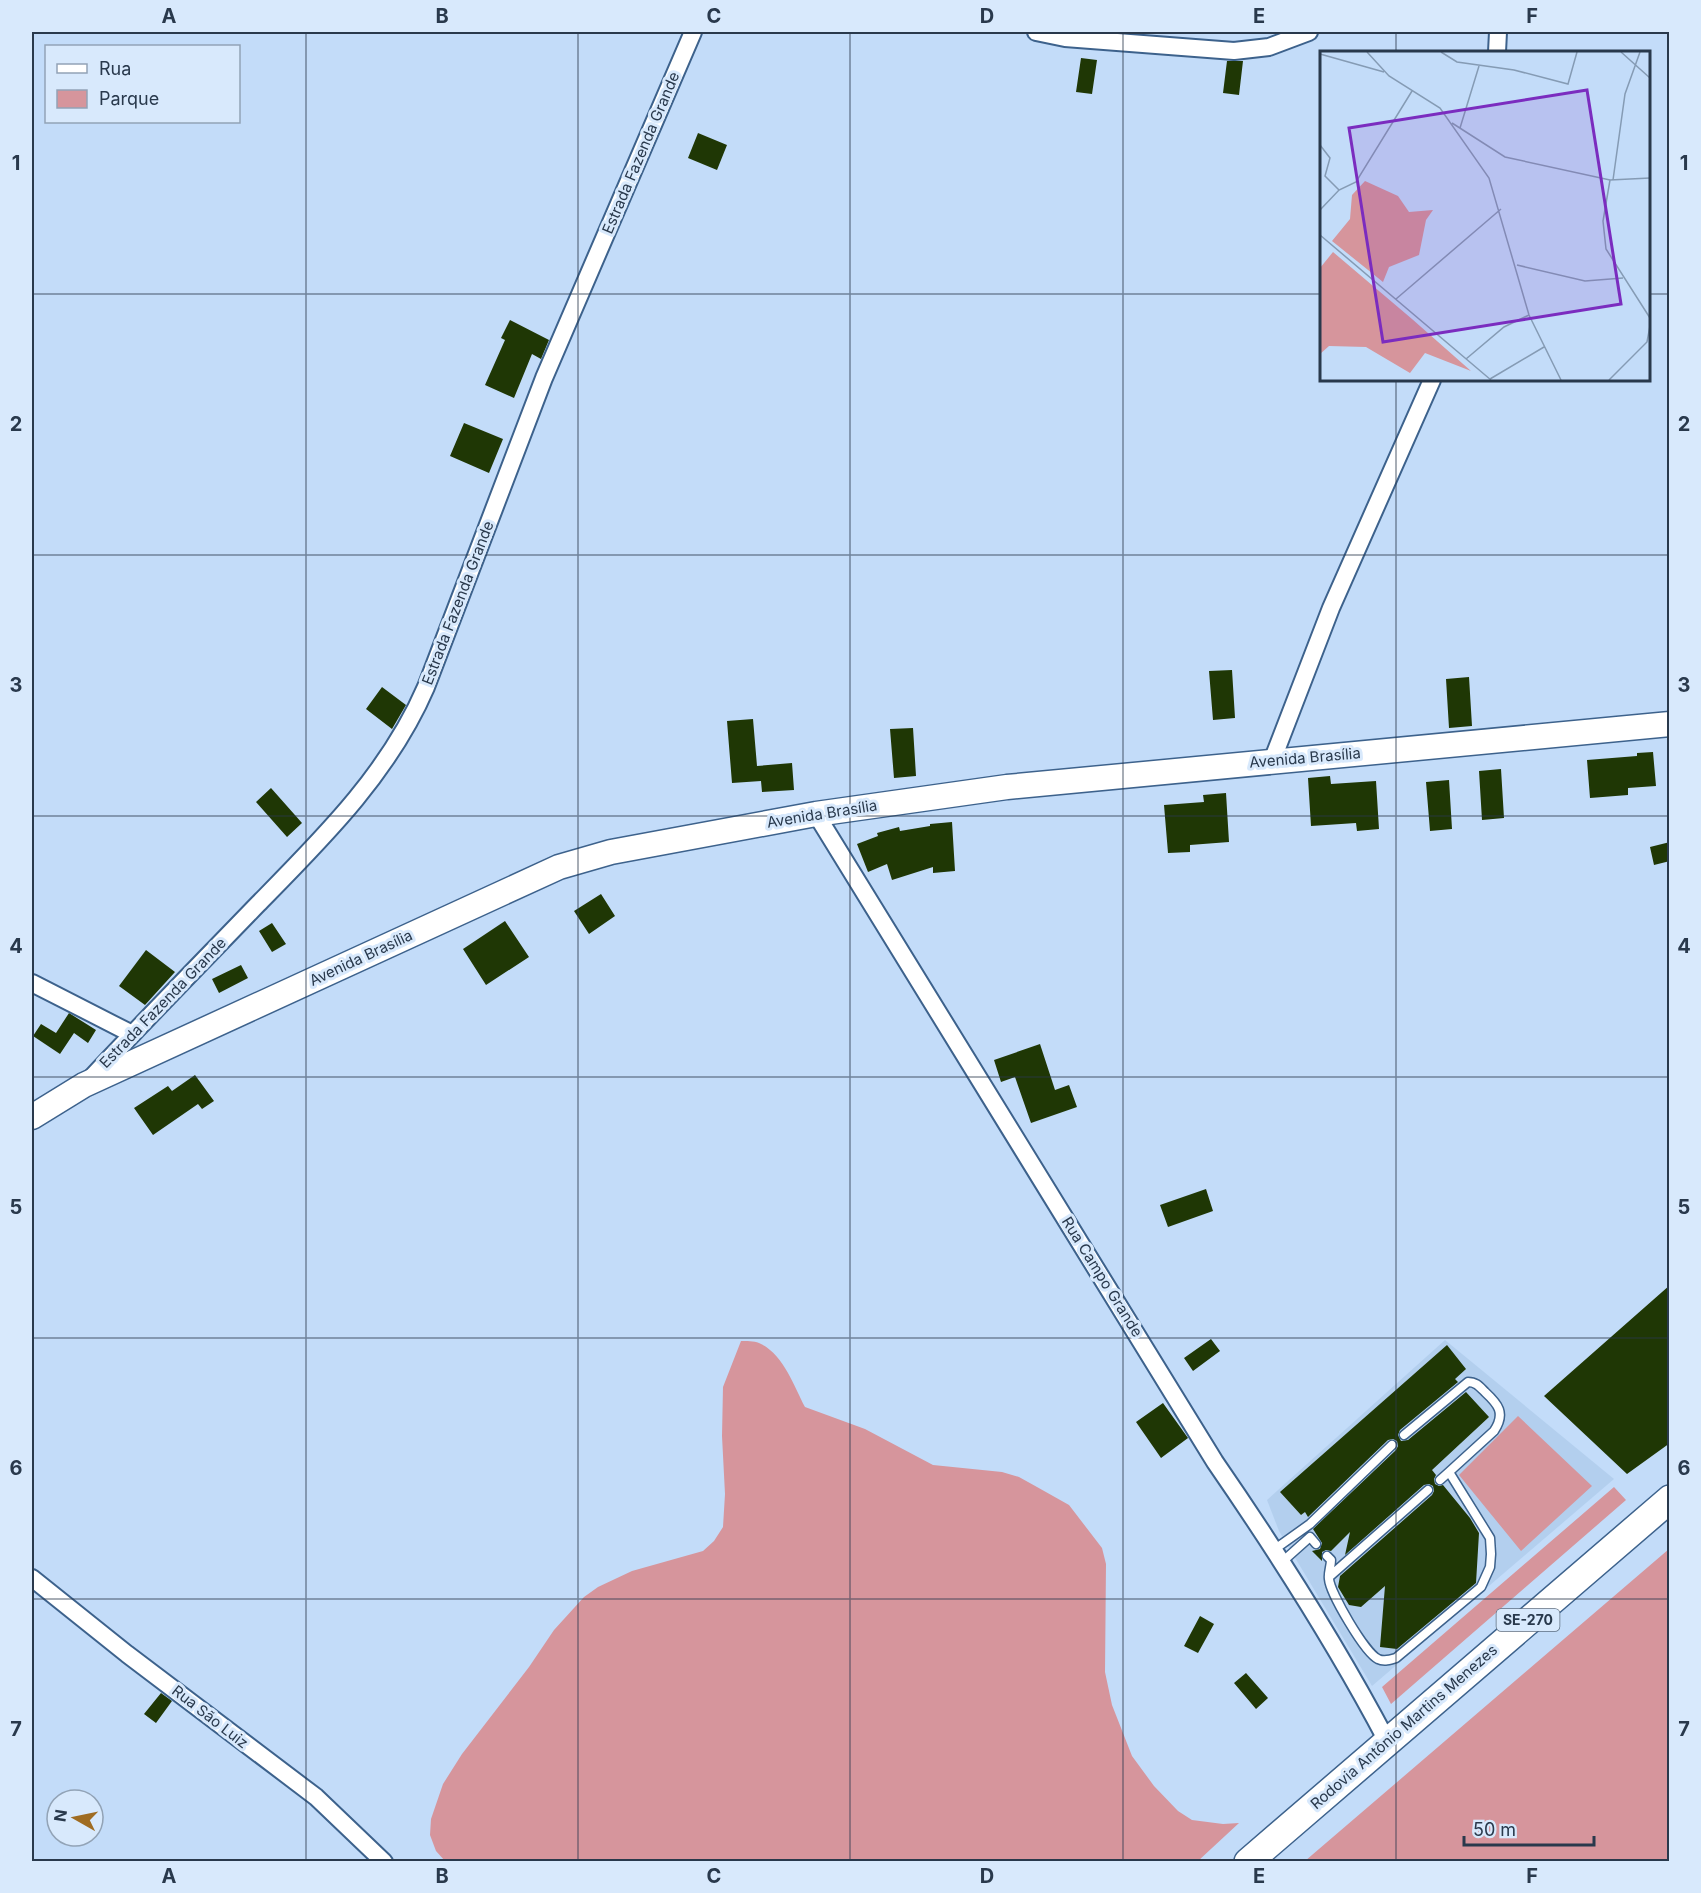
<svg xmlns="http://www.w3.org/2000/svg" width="1701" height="1893" viewBox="0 0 1701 1893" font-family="Inter,sans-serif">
<rect width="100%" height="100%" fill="#c3dcf9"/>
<!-- built -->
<path fill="#b3cfee" d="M1445,1340l169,139 -242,207 -93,-155 -12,-31z"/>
<!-- green -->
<path fill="#d6959c" d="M741,1341c5,0 13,0 18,2 24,10 35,43 46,64l60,22 68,36 69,7 17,5 18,10 32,18 33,43 4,16 -1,108 7,33 20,51 22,30 24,25 14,9 31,4 16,-1 -41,38h-753l-9,-10 -6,-16 1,-16 12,-35 19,-30 67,-87 25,-37 30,-33 14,-10 34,-16 71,-20 11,-10 9,-14 2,-33 -3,-58 1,-49z
M1518,1416l74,70 -71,65 -62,-76z
M1614,1487l12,13 -235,204 -9,-17z
M1669,1549v312h-364z"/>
<!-- building -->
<path fill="#1f3705" d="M1081,58l16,2 -5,34 -16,-2z
M1227,61h16l-4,34 -16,-2z
M698,133l29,12 -10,25 -29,-12z
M510,320l39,20 -8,19 -9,-5 -18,44 -29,-13 20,-45 -4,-2z
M464,423l39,16 -14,34 -39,-17z
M1232,670l3,48 -22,2 -4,-49z
M1469,677l3,49 -23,2 -3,-49z
M382,687l24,18 -14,24 -26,-20z
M753,719l4,47 35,-3 2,27 -32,2 -1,-11 -29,2 -5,-62z
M913,728l3,48 -22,2 -4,-49z
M1653,752l3,34 -28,2v7l-38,3 -3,-38 50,-4v-3z
M1501,769l3,49 -22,2 -3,-49z
M1330,776l1,8 45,-3 3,48 -22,2 -1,-8 -45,3 -3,-48z
M1449,780l3,49 -22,2 -4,-49z
M271,788l31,35 -15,14 -31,-35z
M1226,793l3,49 -39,3v7l-22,1 -4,-48 40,-3 -1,-7z
M952,822l3,49 -22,2v-6l-41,13 -5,-16 -19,8 -11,-28 21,-8 -1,-3 22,-6 1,4 30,-5v-2z
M1670,842v19l-16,4 -4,-18z
M601,894l14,22 -26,18 -15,-23z
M505,921l24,36 -43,28 -23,-36z
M272,923l14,21 -14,8 -13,-21z
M146,950l29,22 -30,33 -26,-19z
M241,965l7,13 -29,15 -7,-14z
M69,1013l27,17 -8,13 -14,-10 -14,21 -27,-18 8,-12 15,9z
M1040,1044l15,46 14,-5 8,22 -46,16 -16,-46 -14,5 -7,-22z
M195,1075l19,26 -12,8 -4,-5 -45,31 -19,-27 34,-22 4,5z
M1206,1189l7,22 -45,16 -8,-22z
M1670,1285v158l-43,31 -83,-78z
M1211,1339l9,12 -27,20 -9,-13z
M1447,1345l19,24 -11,10 3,3 -58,48 -2,5 3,6 7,-1 58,-48 23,25 -57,53 4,5 -2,4 1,5 4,2 4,-1 27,33 9,15 -3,50 -79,66 -17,-2 5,-61 -24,21 -12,-2 -11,-18 2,-11 92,-81 2,-4 -1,-5 -4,-2 -5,1 -79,70 5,-23 -19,19 -5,-1 -4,2v9l-10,-10 8,-2 2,-6 -9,-14 83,-79 2,-4 -1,-5 -4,-2 -5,1 -80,77 -3,-5 -4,3 -21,-23z
M1163,1403l25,35 -27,20 -25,-36z
M1200,1616l14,8 -16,29 -14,-7z
M1246,1673l22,25 -12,11 -22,-26z
M161,1693l11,8 -16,22 -12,-9z"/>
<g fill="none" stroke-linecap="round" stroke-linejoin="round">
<!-- lane casing -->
<g stroke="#3d628c" stroke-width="11">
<path id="lane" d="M1440,1480l9,-8
M1275,1549l35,-25 82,-79
M1327,1556l4,4c0,6 -3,13 -2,19 1,14 36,74 49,80 6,3 12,1 18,-1l85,-71 9,-20 1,-13 -1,-16 -41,-66 45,-41c12,-18 4,-27 -9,-39 -6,-6 -9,-10 -17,-10l-64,53
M1282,1562l28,-25 6,7
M1329,1577l99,-87"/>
</g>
<!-- street casing -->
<g stroke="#3d628c" stroke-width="20">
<path id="street" d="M1036,32l29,6 169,13 35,-4 40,-15
M1497,52l1,-20
M1272,761l59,-153 101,-228
M816,814l399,648c62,90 121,182 172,279
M32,983l100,51
M91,1078c55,-59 111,-116 167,-174 65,-66 131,-131 168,-217l118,-309 149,-346
M32,1578l95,76 189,143 68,65"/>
</g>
<!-- secondary casing -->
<g stroke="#3d628c" stroke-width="27">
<path id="secondary" d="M32,1117l52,-32 475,-218 52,-15 205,-38 191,-27 663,-63"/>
</g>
<!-- primary casing -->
<g stroke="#3d628c" stroke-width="30">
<path id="primary" d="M1248,1862l422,-363"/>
</g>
<!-- lane -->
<use href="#lane" stroke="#fff" stroke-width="8"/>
<!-- street -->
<use href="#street" stroke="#fff" stroke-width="16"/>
<!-- secondary -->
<use href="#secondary" stroke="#fff" stroke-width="24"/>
<!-- primary -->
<use href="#primary" stroke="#fff" stroke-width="27"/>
</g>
<!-- grid -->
<path fill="none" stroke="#29394c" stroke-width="1.5" stroke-opacity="0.55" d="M306,32v1830M578,32v1830M850,32v1830M1123,32v1830M1396,32v20M32,294h1290M1648,294h22M1396,380v1482M32,555h1638M32,816h1638M32,1077h1638M32,1338h1638M32,1599h1638"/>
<g text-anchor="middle" stroke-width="6" stroke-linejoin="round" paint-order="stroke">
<!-- shield labels -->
<rect fill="#d8e9fc" stroke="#5e6e81" stroke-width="1.5" x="1496.5" y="1609" width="63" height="22" rx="4.5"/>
<g font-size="14" font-weight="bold" fill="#29394c">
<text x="1528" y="1625">SE-270</text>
</g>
<!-- street labels -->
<g font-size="15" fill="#29394c" stroke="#d8e9fc">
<text transform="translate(641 153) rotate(-67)" y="5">Estrada Fazenda Grande</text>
<text transform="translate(458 603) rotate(-69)" y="5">Estrada Fazenda Grande</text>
<text transform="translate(1305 758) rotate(-5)" y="5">Avenida Brasília</text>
<text transform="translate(822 814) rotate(-9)" y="5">Avenida Brasília</text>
<text transform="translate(361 958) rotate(-25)" y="5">Avenida Brasília</text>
<text transform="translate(163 1003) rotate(-46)" y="5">Estrada Fazenda Grande</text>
<text transform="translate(1102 1277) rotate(58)" y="5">Rua Campo Grande</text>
<text transform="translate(210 1717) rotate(38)" y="5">Rua São Luiz</text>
<text transform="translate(1404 1727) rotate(-41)" y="5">Rodovia Antônio Martins Menezes</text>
</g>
</g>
<!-- overview -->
<g transform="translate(1320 51)">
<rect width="330" height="330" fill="#c3dcf9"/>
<path d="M45,130l33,15 11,16 24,-2 -7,10 -7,35 -30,12 -6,15 -51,-41 18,-22 2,-24zM13,201l79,67 59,52 -46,-18 -15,20 -44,-26 -37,-1 -9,8v-86z" fill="#d6959c"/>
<path fill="none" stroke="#859bb4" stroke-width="1.5" d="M47,1l22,24 51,32 49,70 40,137 32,65M121,1l16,10 57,8 54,14 9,-32M301,1l29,26M0,3l64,18M132,72l53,34 105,23 40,-2M140,77l19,-62M0,94l10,13 -5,18 14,14M290,129l-7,41 3,28 44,69M293,129l12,-86 15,-42M0,159l19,-20 17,-8 56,-91M0,184l171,145M197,214l68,16 38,-3M76,248l105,-90M146,308l38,-32 25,-12M170,328l54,-32M289,329l38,-38 3,-16"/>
<path fill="#7b2cbf" fill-opacity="0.15" stroke="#7b2cbf" stroke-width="3" d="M267,39l34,214 -238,38 -34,-214z"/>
<rect width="330" height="330" fill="none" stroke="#29394c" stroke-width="3"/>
</g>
<!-- border -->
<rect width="1701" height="1893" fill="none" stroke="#d8e9fc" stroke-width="66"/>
<!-- legend -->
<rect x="45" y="45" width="195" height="78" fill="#d8e9fc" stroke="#92a3b6" stroke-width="1.5"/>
<rect x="57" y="64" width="30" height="9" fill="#ffffff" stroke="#92a3b6" stroke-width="1.5"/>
<text x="99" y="75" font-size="18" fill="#29394c">Rua</text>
<rect x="57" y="90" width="30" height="18" fill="#d6959c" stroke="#92a3b6" stroke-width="1.5"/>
<text x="99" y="105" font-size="18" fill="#29394c">Parque</text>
<!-- north arrow -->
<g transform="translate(75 1818) rotate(279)"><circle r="28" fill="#d8e9fc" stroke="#92a3b6" stroke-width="1.5"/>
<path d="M0-4.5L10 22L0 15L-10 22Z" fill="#9f6c22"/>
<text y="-9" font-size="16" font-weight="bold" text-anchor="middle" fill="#29394c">N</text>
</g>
<!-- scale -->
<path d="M1464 1836v9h130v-9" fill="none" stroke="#29394c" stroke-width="3"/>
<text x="1473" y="1836" font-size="18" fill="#29394c" stroke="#d8e9fc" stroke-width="4.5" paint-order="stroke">50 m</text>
<rect x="33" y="33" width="1635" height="1827" fill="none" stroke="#29394c" stroke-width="2"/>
<g font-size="20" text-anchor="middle" font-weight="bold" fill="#29394c">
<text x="169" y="23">A</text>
<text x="442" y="23">B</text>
<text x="714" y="23">C</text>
<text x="987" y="23">D</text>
<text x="1259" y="23">E</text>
<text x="1532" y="23">F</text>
<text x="16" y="170">1</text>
<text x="1684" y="170">1</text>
<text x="16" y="431">2</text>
<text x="1684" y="431">2</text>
<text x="16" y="692">3</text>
<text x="1684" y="692">3</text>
<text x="16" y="953">4</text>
<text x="1684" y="953">4</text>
<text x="16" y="1214">5</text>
<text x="1684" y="1214">5</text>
<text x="16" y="1475">6</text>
<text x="1684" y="1475">6</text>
<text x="16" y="1736">7</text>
<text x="1684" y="1736">7</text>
<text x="169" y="1883">A</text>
<text x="442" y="1883">B</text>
<text x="714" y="1883">C</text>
<text x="987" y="1883">D</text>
<text x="1259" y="1883">E</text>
<text x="1532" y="1883">F</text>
</g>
</svg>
